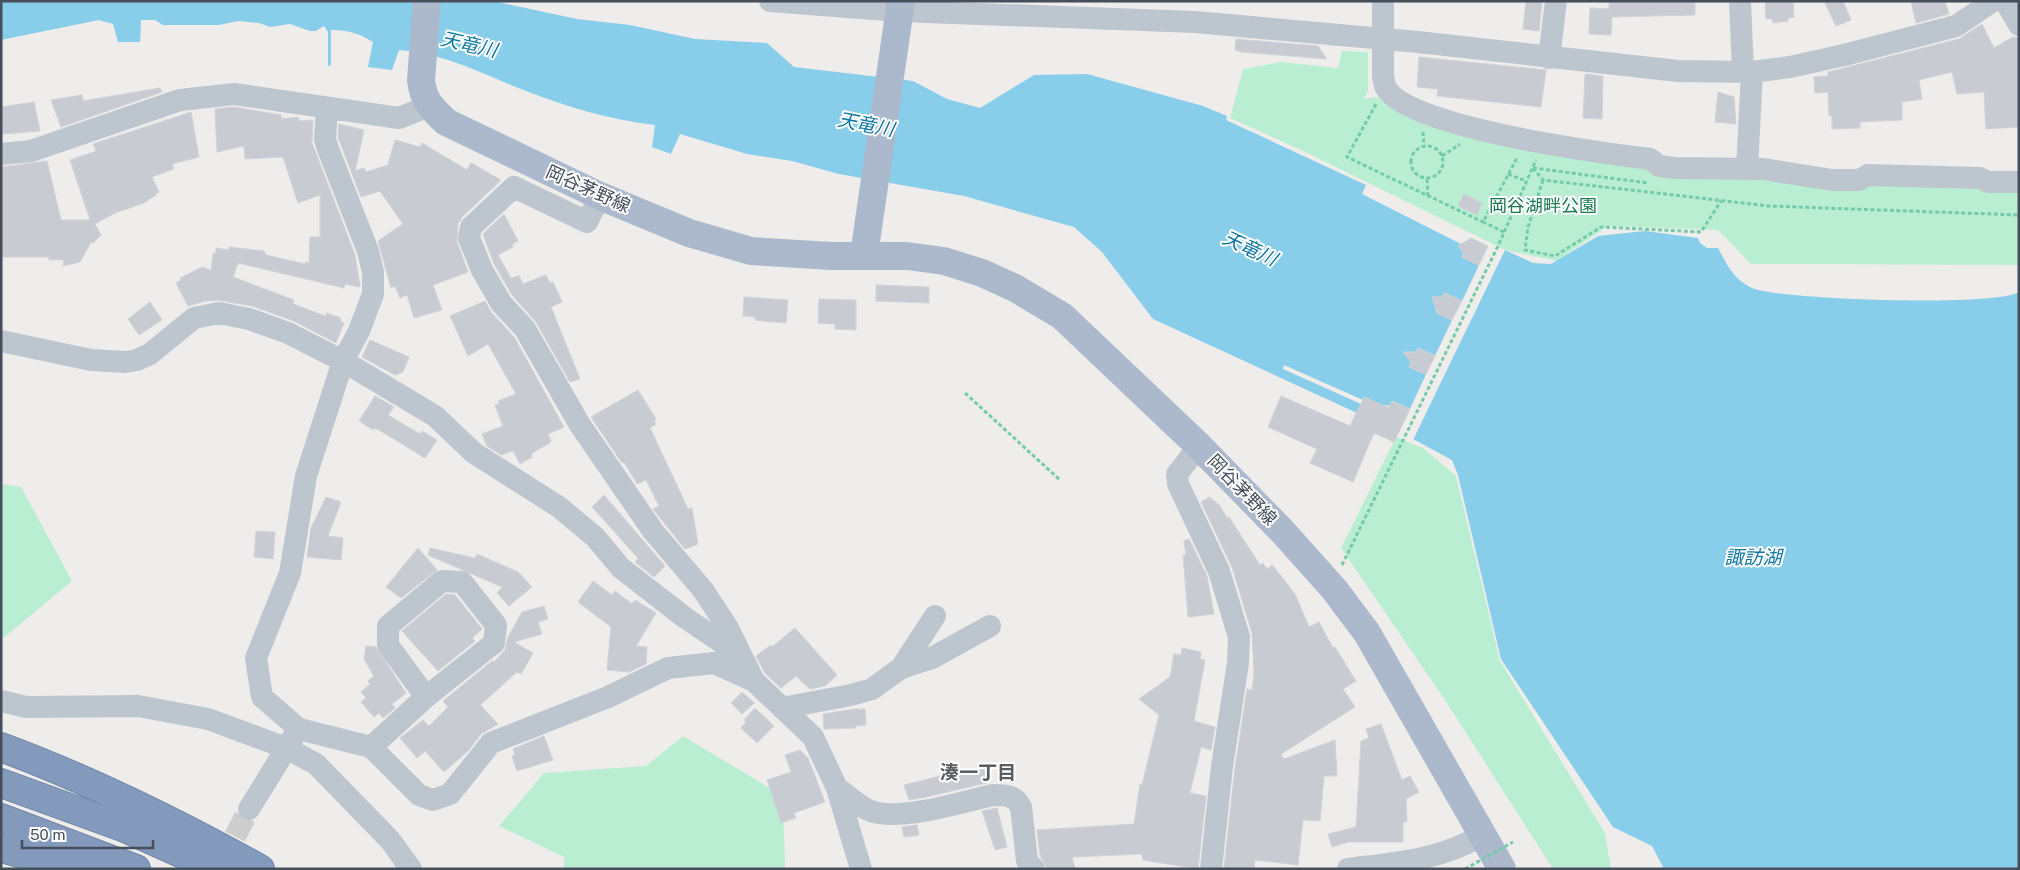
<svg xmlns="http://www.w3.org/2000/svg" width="2020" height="870" viewBox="0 0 2020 870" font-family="'Public Sans','Noto Sans JP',sans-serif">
<rect width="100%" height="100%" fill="#efedec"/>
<!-- green -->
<path fill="#baeed3" d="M1342,51l26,1v39l-4,8 11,-2 12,4 8,7 46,22 86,21 492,37v77l-268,-1 -33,-34 -110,-4 -51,35 -52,-11 -206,-101 -69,-31 13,-49 38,-7 57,6z
M1396,437l27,11 33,28 44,185 105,172 6,36h-58l-106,-166 -106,-155z
M1,484l20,3 51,94 -71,59z
M683,736l100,60 2,73h-221v-12l-65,-31 45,-53 102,-7z"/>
<!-- water -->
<path fill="#88cdea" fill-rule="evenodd" d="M1,1h492l84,18 53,6 65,14 72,4 27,24 119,14 34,18 33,9 54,-33 53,-1 116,32 24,10 -1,4 140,65 -4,9 99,50 4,7 -3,6 31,15 12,-22 28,13 18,1 47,-28 47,-5 53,7 2,5 7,5h11c9,17 16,32 34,40 27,12 244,19 267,4v577h-355l-12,-23 -39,-19 -112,-168 -43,-184 -6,-15 -39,-21 11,-23 -31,-15 -4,5 -4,-1 -3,2 -17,-10 -2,3 -79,-35 -1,4 78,35 -4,9 -204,-94 -51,-67 -28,-25 -110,-31 -125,-22 -47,-13 -45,-7 -67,-20 -9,20 -19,-7 3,-22c-44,-5 -88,-18 -129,-34 -41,-16 -82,-38 -127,-41l-7,20 -24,-3 5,-25c-14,-9 -26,-12 -42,-12v35l-3,1v-34l-4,-6 -8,5h-6l-20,-7 -20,3 -11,-4 -21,-2 -19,4h-56l-8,-5h-14l-1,22h-22l-5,-18 -14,-4 -98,20zM1445,293l32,15 -10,19 -31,-15 2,-6 -4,-6 8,-1zM1418,348l32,14 -9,19 -32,-14 3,-7 -5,-3 8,-4z"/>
<!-- pier -->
<path fill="#efedec" d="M1502,249l3,1 -93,192 -1,-3 10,-22 -12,-6 18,-39 13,6 7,-14 -13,-6 19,-40 13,6 7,-15 -12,-6 19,-40 13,6z"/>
<!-- building -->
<path fill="#c9cbd3" stroke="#d1d2d8" d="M1526,1h16l-3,30 -16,-2z
M1609,1h86v14l-83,2 -1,18 -22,-1 1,-26 19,1z
M1765,1h28l1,16 -6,1v3l-15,2 -1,-4h-6z
M1824,1h19l8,19 -15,6z
M1911,1h34l4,13 -33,9z
M1982,24l12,24 19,-11 6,1v89l-33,2 -2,-37 -27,2 -5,-22 -33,8 3,19 -20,3v18l-42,2v6l-28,1v-13h-3l-1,-24 -13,1 -1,-16 14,-1v-4l131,-33z
M1236,39l82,7 9,13 -86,-7 -6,-2z
M1419,57l127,13 -5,37 -104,-11 1,-7 -21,-2z
M1585,74l18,2 -1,43 -19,-1z
M160,88l2,4 -101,35 -10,-27 31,-5 1,6z
M1718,92l16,5 2,27 -21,-2z
M34,102l6,29 -37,3 -2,-27z
M234,107l47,8 1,4 16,-2 1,4 14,-1 -1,23 43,112 5,30 -1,2 -14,-3 -1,4 -106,-25 -5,14 61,23 -1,4 32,12 2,-3 14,5 -1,3 4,2 -8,20 -42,-22 -42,-15 -35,-6 -12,1 -17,5 -12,-23 5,-3 -1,-2 22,-11 9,3 2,-17h3v-5l13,2v-3l35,4 2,4 39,9 1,-2 3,1 1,-26h10v-42l-22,8 -15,-46 -38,2 -1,-13 -27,6 -2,-43z
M191,112l8,45 -27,7 2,5 -22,8 7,15 -4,2 1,1 -12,8 -29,10 -20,11 6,11 -8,8 -2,-1 -11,20 -17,4 1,-6h-15v-3h-48v-90l46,-6 14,59h29l-20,-60 26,-9 -3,-7z
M339,124l25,6 -9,41 9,-3 2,4 22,-7 7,-25 25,7 2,-4 45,27 4,-7 30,17 -39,37 -4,7 -1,18 11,30 -35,13 9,25 -28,8 -7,-23 -7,3 -5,-12 -4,2 -13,-47 25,-17 -23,-33 -19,6 -23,-60z
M1464,194l18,9 -5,12 -19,-9z
M504,214l14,27 -6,3 1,3 -15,8 13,23 8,-2 4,8 23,-9 4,8 3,-1 9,20 -11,5 29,72 -10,3 -34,-60 -24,-27 -18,-31 -11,-30z
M1471,238l17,8 -9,19 -17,-8 2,-4 -6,-7z
M876,285l53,2v16l-53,-2z
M1444,293l18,8 -10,19 -14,-6 -6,-17h10z
M744,297l44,3 -2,23 -24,-2 -7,-1 1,-3 -13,-1z
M819,299l37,1v30l-21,-1v-5l-17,-1z
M485,301l6,11 23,25 50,90 -16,7 3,8 -20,12 1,3 -12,7 -7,-13 -12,4 -14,-9 -5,-12 21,-8 -8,-21 4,-1 -1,-3 18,-7 -28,-50 -20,12 -18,-40z
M150,302l12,18 -23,15 -11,-16z
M370,340l39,17 -6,15 -8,3 -33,-18z
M1418,348l17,8 -9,18 -17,-7 2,-5 -8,-10h13z
M638,390l18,29 -2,1 2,4 -6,4 38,81 4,-1 6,36 -13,5 -32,-40 6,-3 -13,-26 -9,4 -13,-22 -2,1 -31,-46z
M375,396l19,11 -6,8 32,19 2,-3 15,9 -12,18 -46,-28 -5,-2 -1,2 -14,-9z
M1281,396l69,30 14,-29 25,11 3,-7 18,8 -16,33 -20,-9 -21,49 -43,-19 7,-14 -49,-22z
M604,495l61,71 -11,11 -19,-15 3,-4 -46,-51z
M326,497l15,5 -13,34 15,2 -2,22 -34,-3 4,-29z
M1210,497l10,9 7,12 2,-1 31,48 3,-2 4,6 5,-4 10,12 13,17 14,33 10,-5 14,26 2,-1 21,34 -13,8 12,18 -74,47 3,5 51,-19 2,36h-13l-4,45 -17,-1 -5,45 -43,-5 -1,9 -30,-1 11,-100 12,-79 5,1 2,-17 -2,-40 -20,-66 -31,-65z
M256,531l19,1 -2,27 -19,-2z
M1189,539l18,37 7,38 -26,3 -5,-62h3l-2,-14z
M418,548l19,22 -36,28 -15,-11z
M430,548l45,10 2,-4 41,18 14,15 -23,19 -12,-13 5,-6 -74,-32z
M593,581l19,14 3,-4 17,13 3,-4 21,13 -20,33 11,1 -1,17 -17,8 -22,-2 4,-43 -33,-25z
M446,594l9,1 27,34 -10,9 3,3 -37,30 -36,-40z
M544,606l4,13 -10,3 4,12 -28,8 19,11 -12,21 -4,-2 -37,33 18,19 -17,10 -13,17 -24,21 -19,-21 -8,7 -17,-20 23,-18 6,6 19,-19 -5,-6 49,-40 2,1 11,-12 3,-13 14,-25z
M795,628l42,47 -12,11 -15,3 -14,-13 -15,12 -16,-15 -9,-17 15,-11 1,2z
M366,646l10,1 30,46 -14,11 3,4 -12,10 -4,-5 -5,4 -13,-15 5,-4 -5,-6 9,-8 -2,-3 6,-5 -10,-17z
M1182,648l19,4 -1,7 5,1 -11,61 21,6 -4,23 -10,-3 -11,46 16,3 -8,73 -55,-9 -1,-6 -70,3 3,12h-28l-7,-14 -3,-25 97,-6 6,-40 2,1 17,-70 -20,-16 31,-22 4,-23 7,1z
M742,692l12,11 -12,11 -11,-11z
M755,708l19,18 -17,17 -16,-15 5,-6 -2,-2z
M855,709h10l1,16 -11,1 1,2 -32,1 -1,-15z
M1381,724l21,56 8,-4 9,16 -13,7 1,23h-4v20h-55l-16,5 -4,-13 28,-7 5,-86 8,-3 -3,-9z
M544,736l9,24 -36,11 -5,-15 3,-1 -2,-6z
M800,750l8,8 17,44 -31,11 2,5 -15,5 -14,-43 24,-8 -6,-17z
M988,769l2,13 -64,15 -17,3 -5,-15 53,-13z
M997,808l10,39 -12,3 -13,-39z
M917,825l2,10 -15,2 -2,-10z"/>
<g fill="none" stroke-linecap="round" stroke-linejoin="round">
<!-- minor-tunnel -->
<path stroke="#cdcdcf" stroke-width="22" stroke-dasharray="22 11" stroke-linecap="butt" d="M220,866l29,-57"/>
<!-- highway casing -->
<g stroke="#7085a7" stroke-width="30">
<path id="highway" d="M1,747c89,33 176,76 259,122
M1,783l124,45 91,41
M1,818l135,51
M1,848l79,21"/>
</g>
<!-- path -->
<path stroke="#73cba8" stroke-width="3" stroke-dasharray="4 2.5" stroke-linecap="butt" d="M1376,104l-29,53 136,65
M1423,132l1,15
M1411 162a16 16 0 1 1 32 0a16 16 0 1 1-32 0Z
M1442,156l18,-12
M1533,168l10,12 226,26 250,9
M1533,168l115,15
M1508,174l18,7
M1427,179l1,17
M1543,180l-15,47 -3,23 30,6 46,-29 100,5 20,-31
M1504,232l-21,-10 34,-64
M965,393l95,87
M1342,565l156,-319 38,-86"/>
<!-- minor -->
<path stroke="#bdc6cf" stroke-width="22" d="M770,1l129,10 296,11 223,20 260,29 74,1 38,-5 54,-12 112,-29 37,-25
M1383,1v76c1,3 1,8 3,11 22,40 217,65 264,71l9,7 16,2 88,1 69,11h27l9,-5 112,3 8,4h31
M1740,1l3,71
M2005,1l14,24
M1549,58l7,-57
M327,108l-2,31 3,10 40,102 5,21v22l-14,37 -16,30 -37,115 -16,97 -34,85 6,39 37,32 72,18 48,48 14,5 17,-6 41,-51 117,-46 60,-29 46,-5 40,18
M1,154l30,-3 149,-51 54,-6 165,24 30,-12
M1747,169l5,-97
M600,196l-13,26 -73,-35 -43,40 -2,11 13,32 19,33 24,26 55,96 73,106 50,59 25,38 26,53 59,56 24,51 24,81
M1,341l90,19 34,2 12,-2 13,-6 44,-36 25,-5 30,6 39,14 55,28 92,55 39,37 85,54 36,30 26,31 63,49 56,38
M1199,446l-22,28 1,10 41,87 20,66 -1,26 -16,103 -11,103
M901,668l34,-52
M1,701l25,6 112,-1 70,13 78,29 30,16 74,76 21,29
M782,708l69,-13 21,-6 29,-21 31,-10 58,-32
M371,747l55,-50 68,-54 2,-18 -34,-43 -20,-1 -54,45v19l38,52
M837,788c10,7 19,15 29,21 29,15 95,-7 127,-14 13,0 22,0 28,12l6,54 7,8
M249,809l45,-73
M1348,869c47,-6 93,-9 134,-34"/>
<!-- major -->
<path stroke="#acb9cc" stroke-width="28" d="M427,1l-6,79c2,20 11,29 25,42l154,74 89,37 62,18 80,5h76l37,5 38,12 33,15 47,28 137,130 83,85 52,58 33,44 135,236
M864,255l37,-254"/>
<!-- highway -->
<use href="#highway" stroke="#849abc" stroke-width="28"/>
<!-- path-bridge -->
<path stroke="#73cba8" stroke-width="3" stroke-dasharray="4 2.5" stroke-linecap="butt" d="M1465,869l48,-27"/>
</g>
<g text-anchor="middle" stroke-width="4" stroke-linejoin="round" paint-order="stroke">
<!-- street labels -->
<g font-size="18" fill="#454e5a" stroke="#fff">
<text transform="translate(588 189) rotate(24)" y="6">岡谷茅野線</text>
<text transform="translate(1242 490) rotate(46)" y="6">岡谷茅野線</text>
</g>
<!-- park labels -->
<g font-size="18" fill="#177951" stroke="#fff">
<text x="1543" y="212">岡谷湖畔公園</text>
</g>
<!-- water labels -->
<g font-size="19" font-style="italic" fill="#0e77a4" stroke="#fff">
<text transform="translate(469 44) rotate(13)" y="7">天竜川</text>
<text transform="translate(866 124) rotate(11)" y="7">天竜川</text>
<text transform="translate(1250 248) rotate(25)" y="7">天竜川</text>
<text x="1753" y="564">諏訪湖</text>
</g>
<!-- neighbourhood labels -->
<g font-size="19" font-weight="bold" fill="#595c61" stroke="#fff">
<text x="978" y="779">湊一丁目</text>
</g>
</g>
<!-- border -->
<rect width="2020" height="870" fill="none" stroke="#454e5a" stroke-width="5"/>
<!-- scale -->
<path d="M22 840v8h131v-8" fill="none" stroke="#454e5a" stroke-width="2.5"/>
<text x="30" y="840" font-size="15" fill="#454e5a" stroke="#ffffff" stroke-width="4" paint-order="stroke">50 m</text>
</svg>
